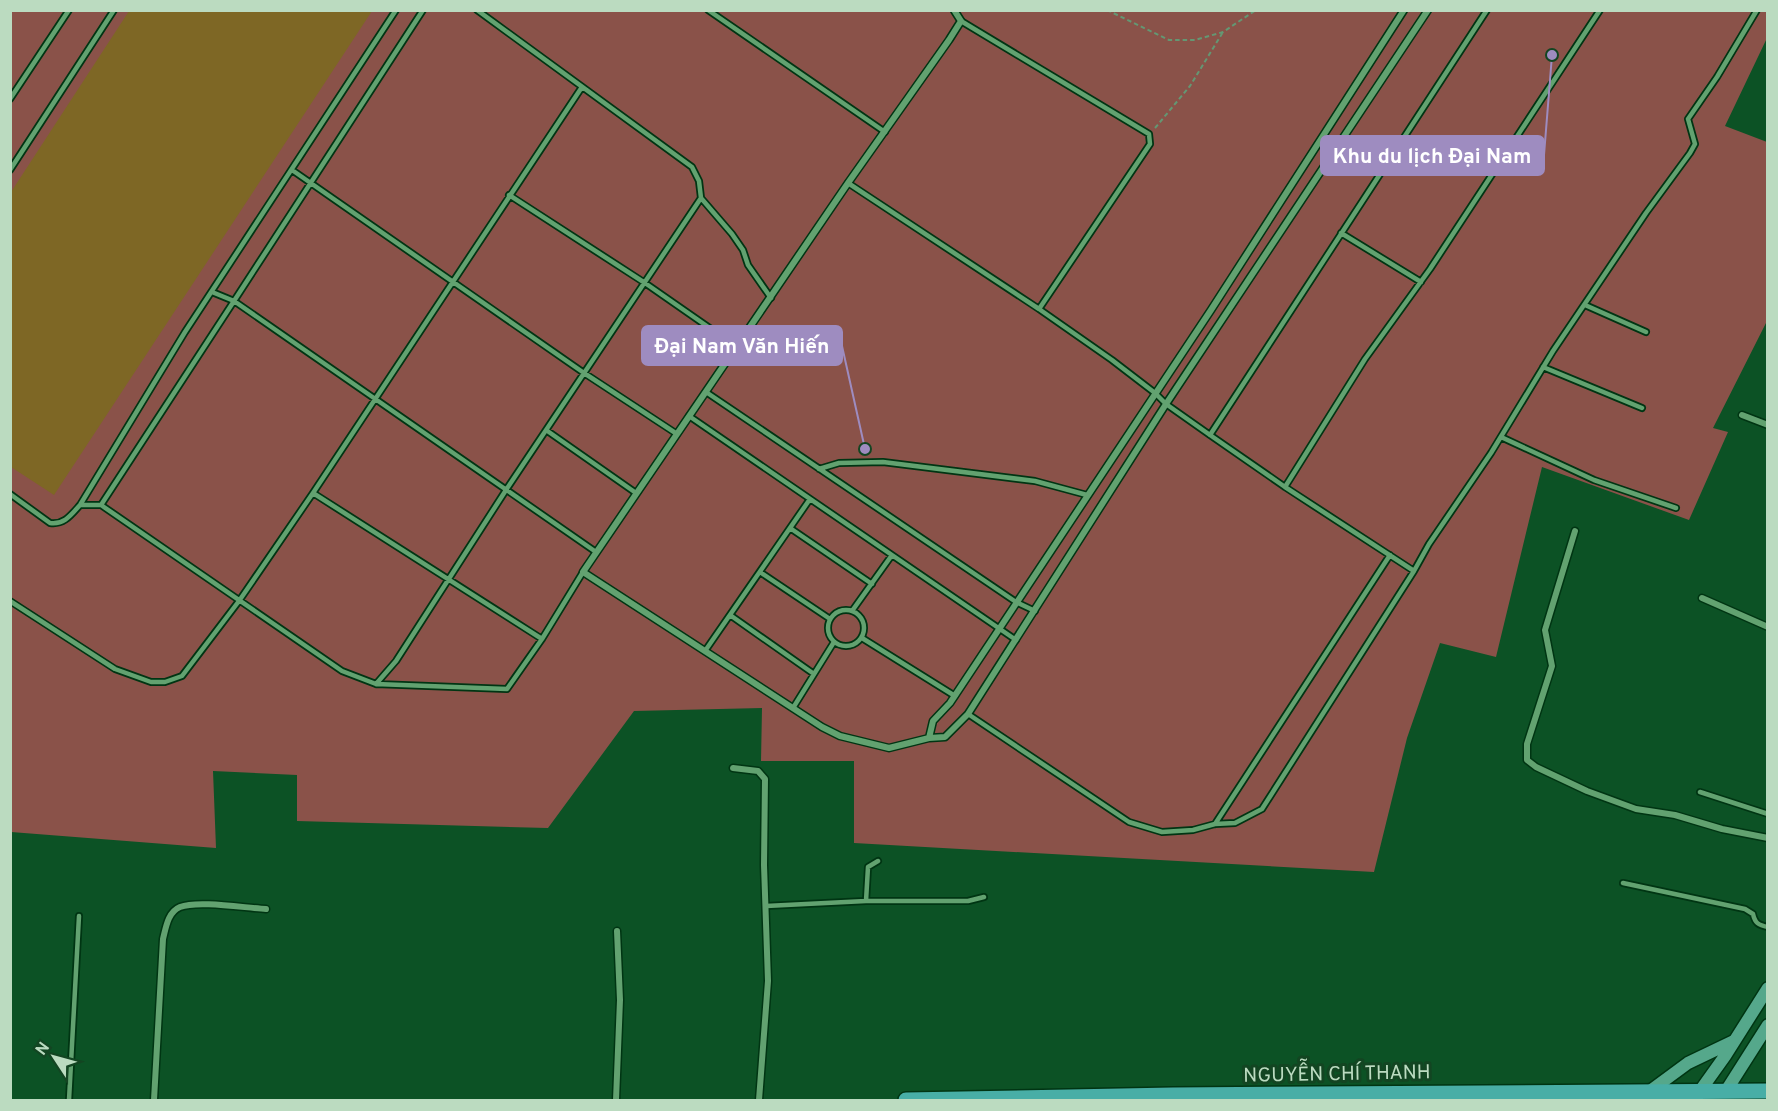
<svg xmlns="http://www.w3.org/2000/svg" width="1778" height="1111" viewBox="0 0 1778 1111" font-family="Overpass,sans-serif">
<rect width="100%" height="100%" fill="#0c5225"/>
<!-- green -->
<path fill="#8a5249" d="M10,11h1757v27l-42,88 42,16v179l-54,107 15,4 -39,88 -147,-53 -46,190 -56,-14 -33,95 -33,134 -520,-29v-82h-93l1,-53 -128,3 -86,117 -251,-7v-46l-84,-4 3,77 -205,-16z"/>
<!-- water -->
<path fill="#7e6725" d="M129,11h243l-318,484 -43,-28v-275z"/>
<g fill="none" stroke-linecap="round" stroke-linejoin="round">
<!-- lane casing -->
<g stroke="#003513" stroke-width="8">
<path id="lane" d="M477,10l215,157 7,14 2,17 31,36 11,16 5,15 23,33
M708,10l177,122
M961,21l188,113 1,10 -111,165
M10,99l59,-89
M10,170l104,-160
M292,170l292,203 93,61
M848,183l191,126 73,51 43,33 11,11 44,31 75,52 129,84 -152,238 -27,14 -20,1 -22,6 -31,2 -33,-10 -161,-108
M509,195l136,88 92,64
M1341,233l80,49
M212,292l22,9 189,-291
M1585,305l61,27
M1543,367l99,41
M706,392l310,210 19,9
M689,416l327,224
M546,430l90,63
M1210,435l277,-425
M1501,437l93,43 82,28
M819,469l20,-6 44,-1 152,19 52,14
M1285,487l80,-128 65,-90 170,-259
M313,493l229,146
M10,494l40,29c14,2 21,-8 30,-18l105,-173 211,-322
M80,505h21l241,166 34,13 131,5 35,-50 41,-67
M101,505l133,-204 362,251
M790,528l82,56
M1414,571l15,-27 62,-91 62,-102 93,-138 44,-60 5,-9 -7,-25 29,-42 40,-67
M760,572l70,47
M10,601l105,68 36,13h14l17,-6 57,-75 74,-108 269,-406
M828 628a18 18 0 1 1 36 0a18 18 0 1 1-36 0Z
M852,611l40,-56
M730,615l84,59
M862,638l93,58
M705,651l105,-152
M376,684l20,-23 110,-171 195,-292
M793,708l41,-66
M1700,792l68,22
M1215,824l175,-269
M1623,883l122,26 8,5c2,9 5,11 15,13
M866,901l2,-34 10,-6
M766,906l100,-5h102l16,-4
M69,1100l10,-184"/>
</g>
<!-- street casing -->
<g stroke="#003513" stroke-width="9">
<path id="street" d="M954,10l7,11 -12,19 -101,143 -265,389 239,155 18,9 49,12 40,-10 16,-1 23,-23 198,-310 262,-394
M1742,415l26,10
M1575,531l-30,99 7,36 -25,78v16l9,7 51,24 49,18 39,6 47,14 46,9
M1702,598l66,29
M929,738l4,-17 17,-18 261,-393 193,-300
M733,768l25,3 7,8 -1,86 4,116 -9,119
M154,1100l9,-161c3,-12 5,-27 17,-32 18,-7 65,1 86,2
M616,1100l4,-100 -3,-69"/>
</g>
<!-- secondary casing -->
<g stroke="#003513" stroke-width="15">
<path id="secondary" d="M1650,1091l38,-28 46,-22
M1700,1091l25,-35 43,-68
M1726,1091l42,-66"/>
</g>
<!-- primary casing -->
<g stroke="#003513" stroke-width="18">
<path id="primary" d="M906,1100l267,-5 595,-4"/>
</g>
<!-- path -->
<path stroke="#649773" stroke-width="2" stroke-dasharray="4.5 3" stroke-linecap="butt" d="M1107,10l62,30h26l28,-8 33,-22
M1155,128l35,-42 33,-54"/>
<!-- lane -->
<use href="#lane" stroke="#62a270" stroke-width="4.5"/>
<!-- street -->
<use href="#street" stroke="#62a270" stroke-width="6"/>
<!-- secondary -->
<use href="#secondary" stroke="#55a88b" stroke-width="12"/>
<!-- primary -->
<use href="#primary" stroke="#48aea6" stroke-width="15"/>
</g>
<g text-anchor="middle" stroke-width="6" stroke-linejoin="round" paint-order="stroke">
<!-- street labels -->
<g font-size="20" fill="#bbdbc0" stroke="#134522">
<text transform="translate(1337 1073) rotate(-1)" y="7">NGUYỄN CHÍ THANH</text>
</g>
</g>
<!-- callouts -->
<path fill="none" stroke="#9e8cc0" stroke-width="2" d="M1552 55L1544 155M865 449L842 346"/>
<g fill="#9e8cc0" stroke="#134522" stroke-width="2">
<circle cx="1552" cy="55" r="6"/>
<circle cx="865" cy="449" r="6"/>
</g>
<g fill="#9e8cc0" stroke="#9e8cc0" stroke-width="2">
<rect x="1321" y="136" width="223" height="39" rx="6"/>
<rect x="642" y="326" width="200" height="39" rx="6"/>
</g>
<g font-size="21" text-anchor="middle" font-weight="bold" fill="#fff">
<text x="1432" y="163">Khu du lịch Đại Nam</text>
<text x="742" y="353">Đại Nam Văn Hiến</text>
</g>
<!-- border -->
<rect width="1778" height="1111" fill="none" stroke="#bbdbc0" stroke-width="24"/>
<!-- north arrow -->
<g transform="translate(54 1057) rotate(306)" stroke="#134522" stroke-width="4.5" paint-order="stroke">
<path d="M0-4.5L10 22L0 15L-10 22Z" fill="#bbdbc0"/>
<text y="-9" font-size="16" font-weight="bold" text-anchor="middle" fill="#bbdbc0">N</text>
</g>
</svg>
